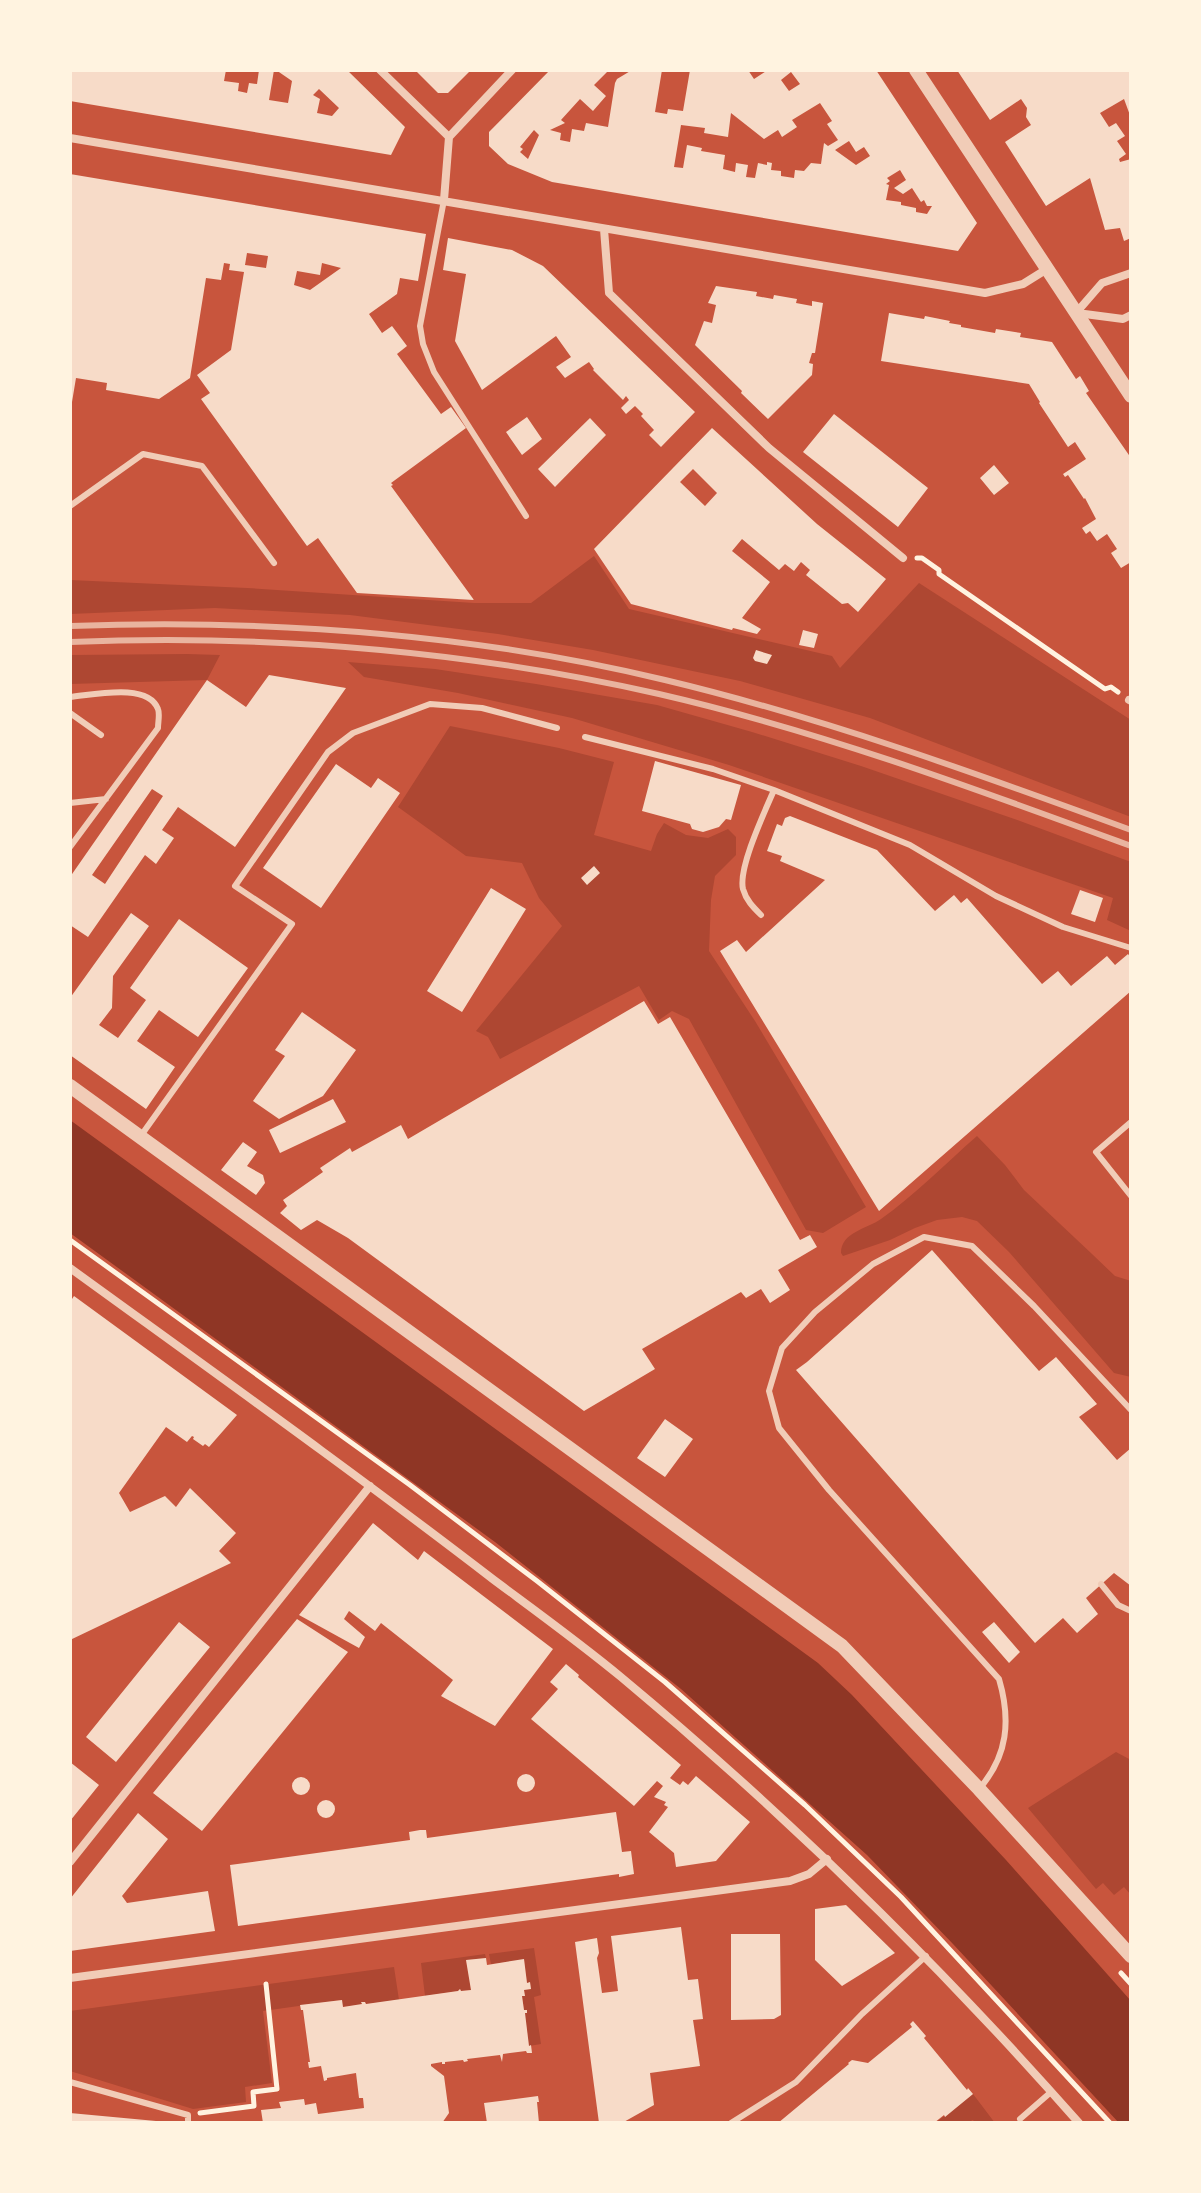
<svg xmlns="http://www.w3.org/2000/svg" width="1201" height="2193" viewBox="0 0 1201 2193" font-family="'Work Sans',sans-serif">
<rect width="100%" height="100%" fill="#c8553d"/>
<!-- green -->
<path fill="#ae4732" d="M594,556l35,53 203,47 8,12 79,-85 212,137v97l-261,-99 -130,-37 -147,-31 -95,-16 -148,-19 -135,-7 -145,6v-34l177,8 227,15h57z
M187,654l33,1 -13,25 -137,4v-29z
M348,662l87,7 101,15 121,21 95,27 109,34 159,55 111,41v69l-24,-11 6,-22 -384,-133 -157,-47 -114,-25 -94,-16z
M450,726l109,22 55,14 -20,73 57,16 6,-17 7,-11 22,12 22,3 20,-9 8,8v18l-21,21 -4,24 -2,51 46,70 111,186 -43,26 -17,-3 -117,-211 -17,-8 -13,9 -20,-34 -139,73 -12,-22 -12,-6 86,-105 -23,-28 -17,-35 -56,-7 -68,-49z
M977,1136l28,29 19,25 68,64 23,22 16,5v96l-17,-4 -105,-121 -32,-31 -15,-4 -25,3 -22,8 -25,12 -47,16 -2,-3c0,-21 26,-24 40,-34 34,-24 64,-55 96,-83z
M1116,1752l15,8v135l-7,-8 -10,8 -11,-12 -7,6 -68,-81z
M534,1948l7,47 -7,2 7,47 -12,2 -7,-50h3l-1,-6 7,-1 -1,-6h-3l-3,-23 -33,4 -2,-10z
M485,1954l1,4 -20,2 5,30 -10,1 -1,-2 -2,2 -33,5 -4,-33z
M394,1967l5,33 -56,7 -2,-7 -78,11 9,72 -27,4 1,15 -53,7 -123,-38v-60z
M973,2094l22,29h-20l-2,-3 -7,3h-31z"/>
<!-- water -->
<path fill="#8f3625" d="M70,1120l748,543 34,32 154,165 125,141v122h-12l-166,-179 -86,-89 -186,-166 -186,-147 -425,-309z"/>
<!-- building -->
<path fill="#f7dbc8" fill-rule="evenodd" d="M70,70h156l-2,11 15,2 -1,8 9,2 2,-10 8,1 2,-14h15l-5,30 19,3 4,-22 -16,-11h71l58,57 -14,28 -321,-54zM319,89l20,19 -7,8 -15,-3 3,-14 -7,-4z
M415,70h56l-23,23h-10z
M550,70h59l-15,15 12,11 -13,15 -13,-12 -19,21 4,3 -15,7 11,3 -1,7 10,2 2,-13 12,2 2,-8 22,4 7,-44 2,-4 15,-9h30l-7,42 12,2 1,-5 15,2 7,-41h58l6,9 14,-9h108l101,153 -19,28 -406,-69 -44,-18 -19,-18v-14zM791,72l9,12 -11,7 -8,-11zM820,103l12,18 -5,3 11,16 -10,6 -4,-3 -3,21 -10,-1 -7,8 -9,-1 -1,8 -13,-2v-5l-10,-1 1,-7 -5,-1v3l-9,-2 -3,15 -9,-1 2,-12 -12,-2 -1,9 -12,-3 2,-14 -24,-4 1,-3 -15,-3 -4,23 -9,-1 7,-42 24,3 -1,5 24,4 3,-24 33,26 14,-9 4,7 15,-10 -5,-7zM534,130l5,5 -11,24 -8,-7 3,-3 -3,-2zM849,141l7,11 8,-5 6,9 -14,9 -21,-15zM900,170l6,10 -12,8 9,6 9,-6 9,14 3,-2 3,6h5l-5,8 -11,-2v-4l-15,-3v-3l-15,-2 3,-15 -3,-1 4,-3 -3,-3z
M957,70h174v48l-7,-19 -24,14 9,14 7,-4 9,13 -8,5 9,13 -7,5 1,3 11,-3v79l-7,3 -4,-13 -15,2 -15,-52 -44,28 -41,-64 26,-17 -5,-8 1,-9 -6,-9 -31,21z
M70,174l356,60 -8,47 -18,-3 -3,16 -28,20 13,19 10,-7 15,20 -10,8 44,60 10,-7 15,21 -75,55 2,2 -2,1 83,114 -117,-7 -39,-55 -11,8 -106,-147 9,-6 -13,-18 34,-25 13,-78 -15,-2 1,-6 -6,-1 -3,17 -15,-2 -16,100 -31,21 -53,-9 1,-7 -31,-5 -4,24h-2zM247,253l21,3 -2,12 -21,-3zM322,263l19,5 -31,22 -16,-5 3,-14 23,4z
M448,238l64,12 31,16 152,146 -34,35 -12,-12 5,-5 -13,-14 2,-2 -8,-8 -9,8 -5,-6 8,-8 -3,-4 -3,4 -30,-30 1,-1 -5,-7 -24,16 -9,-11 15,-10 -15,-21 -74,54 -27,-49 11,-67 -23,-4z
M716,286l41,6 -1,4 17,3 1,-4 23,4 -1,4 16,3v-5l11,2 -8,50h-3l-3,10 4,1 -1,11 -44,44 -27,-26 1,-2 -47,-46 9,-24 8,2 4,-18 -8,-2z
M889,313l35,6 1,-3 25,5 -1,2 12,2v2l34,6 1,-4 25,4 -1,4 32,5 24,37 4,-3 9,15 -3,2 45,65v104l-10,6 -10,-15 6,-4 -10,-15 -10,7 -7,-10 -4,3 -4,-6 14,-9 -11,-21 -1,1 -16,-24 -3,2 -2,-3 23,-15 -11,-17 -7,5 -29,-44 1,-1 -11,-18 -148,-23z
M834,414l94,74 -30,39 -95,-75z
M527,417l15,22 -20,16 -16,-23z
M590,418l16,17 -51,52 -17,-18z
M712,428l105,96 69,55 -28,33 -10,-9 -6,1 -36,-29 4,-5 -9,-8 -7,9 -9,-7 -6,6 -37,-31 -10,12 38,31 -28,36 19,11 -4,5 -24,-6 -1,2 -101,-26 -37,-55zM693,469l24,24 -12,13 -25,-24z
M994,465l15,18 -15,12 -14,-17z
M803,630l15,4 -4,14 -15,-3z
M756,650l16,5 -5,9 -12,-3 -2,-3z
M269,675l77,13 -111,159 -57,-40 -16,23 12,8 -18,26 -11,-9 -57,82 -18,-12v-48l137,-197 39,27zM152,789l11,7 -58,88 -13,-9z
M655,761l86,24 -10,35 -5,-1 -7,8 -16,5 -11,-3 -2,-5 -48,-13z
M336,764l35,24 7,-10 22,15 -79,115 -58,-40z
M790,816l87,34 58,61 19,-16 7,8 6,-5 75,86 16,-13 13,15 36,-30 8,9 13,-11 3,4v33l-252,220 -159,-260 17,-11 9,12 79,-72 -45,-19 2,-5 -15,-5 10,-27 5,2 3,-8z
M594,866l6,7 -13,12 -6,-7z
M491,888l35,21 -64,103 -35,-21z
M1080,890l23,8 -8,24 -24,-8z
M131,913l18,13 -36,50 -1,32 -13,17 19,13 28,-38 -16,-12 49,-69 69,49 -50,69 -39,-27 -22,31 38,26 -29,42 -76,-54v-57z
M644,1001l14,23 12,-7 130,223 10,-5 7,12 -39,23 12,20 -20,13 -9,-14 -15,9 -5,-6 -99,57 13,20 -71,42 -236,-173 -31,-18 -16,10 -21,-17 7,-7 -4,-6 40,-28 -3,-4 30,-20 2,4 49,-27 7,14z
M302,1012l54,38 -33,46 -44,23 -26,-18 32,-45 -10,-6z
M333,1099l13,23 -66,31 -11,-23z
M243,1142l14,10 -10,14 16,9 2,8 -9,12 -35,-25z
M932,1250l107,121 17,-14 41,47 -18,13 38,43 14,-12v138l-17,-13 -28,25 12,16 -21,19 -14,-15 -28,25 -239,-273 11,-8z
M74,1296l163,119 -28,32 -4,-3 -2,2 -10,-7 1,-2 -2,-1 -5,6 -21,-15 -47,66 11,19 35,-16 11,11 14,-19 46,45 -17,18 12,12 -161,77v-338z
M665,1419l28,20 -28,38 -28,-19z
M373,1523l45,37 6,-9 129,98 -58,77 -54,-30 12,-16 -72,-57 -6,8 -26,-20 -5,8 21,18 -6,11 -60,-33z
M297,1619l51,33 -146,179 -49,-38z
M179,1622l31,25 -94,115 -30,-25z
M994,1622l26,30 -11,11 -27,-31z
M566,1664l13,11 -1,2 103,88 -11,13 10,7 3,-4 5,4 8,-9 54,46 -34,39 -40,6 -2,-14 -25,-21 19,-25 -4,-2 2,-3 -12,-5 9,-11 -6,-5 -23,25 -103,-87 27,-30 -8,-7z
M70,1762l29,23 -29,36z
M517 1783a9 9 0 1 1 18 0a9 9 0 1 1-18 0Z
M292 1786a9 9 0 1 1 18 0a9 9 0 1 1-18 0Z
M317 1809a9 9 0 1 1 18 0a9 9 0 1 1-18 0Z
M616,1812l6,40 9,-1 3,23 -15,3v-3l-381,52 -8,-61 180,-25 -1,-8 11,-2h6l1,8z
M138,1813l30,26 -46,57 5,7 81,-12 7,40 -145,20v-52z
M846,1905l49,48 -53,33 -27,-26v-51z
M681,1927l7,53 10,-1 5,40 -10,1 7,46 -50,7 4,32 -32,18h-23l-24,-181 22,-4 2,15 -2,5 5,35 16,-2 -7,-55z
M731,1934h49l1,81 -7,4 -43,1z
M486,1958l1,7 37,-6 3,24 3,-1 1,7 -7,1 1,6h-3l2,14h3v3h-2l4,33 2,-1 1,8h-5l-1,-2 -23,3 -1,8 -2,-7 -33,4 1,2 -4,1 -1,-2 -18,2v2h-3v-2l-11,2v2l13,10 5,37 -7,10h-179l-2,-13 20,-2 -2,-6 25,-3 1,6 11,-2 2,11 46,-6 -1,-10h-4l-3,-25 -29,5v2l-3,1 -3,-15 -12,2 -1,-6h2l-7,-52h-2l-1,-5 42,-5 1,7 19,-3 -1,-2h4l1,2 92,-13 2,-2 1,2 10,-1 -5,-30z
M913,2021l13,15 -2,2 43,52 1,-2 5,6 -28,23 -1,-2 -10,8h-156l71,-59 -1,-1 4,-3 16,3 44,-36 -2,-3z
M538,2096l1,6h-2l2,21h-52l-3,-20z
M70,2113l86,8v2h-86z"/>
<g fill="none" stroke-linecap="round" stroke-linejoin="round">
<!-- path -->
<path stroke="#fff3e0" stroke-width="5" d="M917,558h5l17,12v4l166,115 6,-2 7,5
M70,1240l340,245 127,96 128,101 140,123 96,92 209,226
M1121,1973l10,11
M200,2113l54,-7 -1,-14 24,-3 -11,-105"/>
<!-- service -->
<path stroke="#f1ccb7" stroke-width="6" d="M444,200l-24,126 3,18 11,28 92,144
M70,506l73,-52 59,12 72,97
M70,697c23,-2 78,-15 88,12 2,5 0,13 0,19l-88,119
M70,713l31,22
M585,737l128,32 61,21 136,55 86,51 67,31 68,21
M70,803l36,-4
M761,915c-8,-8 -15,-15 -18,-26 -5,-21 22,-78 31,-99
M1131,1122l-35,30 35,44
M140,1137l152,-213 -57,-38 93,-134 25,-19 77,-29 52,4 75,20
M1101,1584l17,21 13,6
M979,1789c29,-33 32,-69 20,-110l-170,-189 -50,-62 -10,-37 13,-43 33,-36 58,-48 51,-27 48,9 62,60 97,104
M70,2082l118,33v8
M1020,2119l31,-27
M731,2123l65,-41 66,-68 64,-58"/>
<!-- minor -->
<path stroke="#f1ccb7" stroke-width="8" d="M380,70l69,67
M70,138c305,50 610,104 915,155l38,-9 24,-15
M444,200l5,-63 63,-67
M604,229l5,64 160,155 134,110
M1076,313l26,-30 29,-10
M1077,313l46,6 8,-4
M1129,700l2,1
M70,1268c142,103 285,205 424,312 43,32 86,63 127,97 165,137 317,286 458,446
M70,1862l300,-376
M70,1978l720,-97 19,-7 18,-15"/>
<!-- tertiary -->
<path stroke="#f1ccb7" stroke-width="14" d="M916,70l215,326
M70,1086l772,560 137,143 152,167"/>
<!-- rail -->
<path stroke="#e9b49f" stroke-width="6" d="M70,626c200,-7 400,7 595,54 159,38 313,94 466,150
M70,642c199,-8 394,8 589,52 161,37 317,95 472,152"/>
</g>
<!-- border -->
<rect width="1201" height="2193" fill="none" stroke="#fff3e0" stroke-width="144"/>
</svg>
